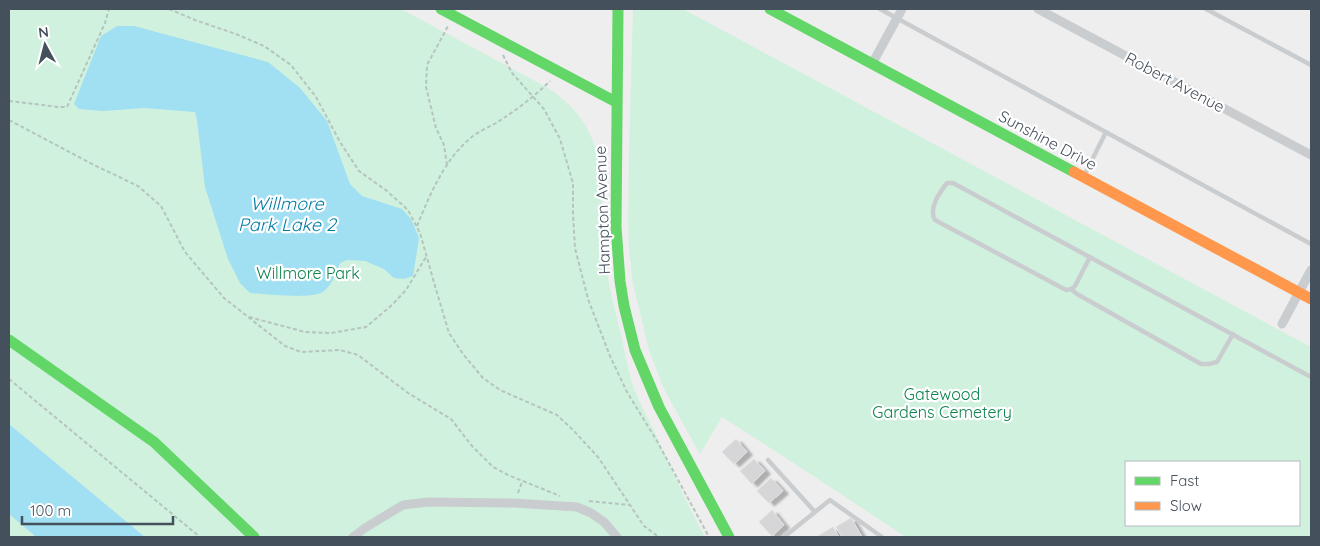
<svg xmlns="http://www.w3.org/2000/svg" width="1320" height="546" viewBox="0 0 1320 546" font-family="Quicksand,sans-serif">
<defs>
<filter id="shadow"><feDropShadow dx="5.5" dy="3" stdDeviation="1" flood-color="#0004"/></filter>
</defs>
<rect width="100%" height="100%" fill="#efeeee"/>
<!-- green -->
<path fill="#d0f1de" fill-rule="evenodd" d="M9,9h392l147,79c69,46 49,103 57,173 4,27 11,52 17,78 3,15 6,30 10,44 6,18 16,35 24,52 15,34 31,69 49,102h-560l-136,-113z
M633,9h50l628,338v190h-405l-114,-75 -70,-45 -22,37 -36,-65 -15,-39 -16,-66 -4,-35 -1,-29 1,-72zM1126,462h173v63h-173z
M9,514l27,23h-27z"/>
<!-- water -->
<path fill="#a1dff2" d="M117,26h17l134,36 32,26 27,33 23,63 12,12 40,13 9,10 8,19 -6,38 -9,3 -10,-1 -10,-9 -19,-8 -18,-1 -7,3c-4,10 -9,25 -19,30 -14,6 -55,1 -71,0l-10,-10 -12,-24 -23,-72 -8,-67 -2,-8 -51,-4 -41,3 -24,-2 -5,-5 27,-68z
M9,424l136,113h-109l-27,-23z"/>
<!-- building -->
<path fill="#d6d6d9" stroke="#e0e0e1" filter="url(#shadow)" d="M736,439l11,13 -13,12 -12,-12z
M754,459l11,12 -13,13 -12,-13z
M771,478l12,13 -14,12 -12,-12z
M772,510l12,15 -12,11 -13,-14z
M851,518l11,19h-20l-6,-10z
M833,527l6,10h-20l-1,-1z"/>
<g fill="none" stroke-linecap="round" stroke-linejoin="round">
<!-- path -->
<path stroke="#b6c4c0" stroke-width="2" stroke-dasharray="4 2.5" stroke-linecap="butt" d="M169,9l26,11 41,14 28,12 27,19 25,32 24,45 19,29 28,20 21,19 12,23 15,53 14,47 14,21 20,24 17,12 57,25 16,15 25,27 46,69 15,11
M503,55l9,18 32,36 16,30 13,44v31l2,34 13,51 22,57 17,36 30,49 52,96
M9,101l50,6h8l38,-84 4,-14
M9,120l85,45 44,21 23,20 24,46 39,46 61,48 16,6 39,-2 18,5 50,38 43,26 21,27 21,21 15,8 52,21
M447,165l-3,-20 -8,-17 -10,-41 1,-22 21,-39
M417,226c13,-32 28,-68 56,-90 7,-5 16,-9 23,-13 19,-12 38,-26 54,-42
M249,317l56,15 26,1 35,-6 26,-22 14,-15 20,-33
M9,379l191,158
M518,493l4,-11
M589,501l41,4"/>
<!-- lane -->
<path stroke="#cacdcf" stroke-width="4.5" d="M880,9l431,235
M1206,9l105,56
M1084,176l22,-44
M1090,257l-15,29 -4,3 -5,1 -131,-70c-7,-12 5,-28 12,-37h6l358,194
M1071,289l6,5 124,70h8l8,-2 16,-28
M768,460l47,52
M784,537l46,-37 52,37"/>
<!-- street -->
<path stroke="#cacdcf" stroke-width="9" d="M1038,9l273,146
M872,64l30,-55
M1282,324l29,-54
M353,537l12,-9 38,-23 25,-3 86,1 63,4 14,6 13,9 13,15"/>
<!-- fast -->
<path stroke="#63d668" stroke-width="11" d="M441,9l175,93
M618,9l-2,218 4,54 4,25 11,44 24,57 70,130
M770,9l304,163
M9,340l145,102 100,95"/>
<!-- slow -->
<path stroke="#ff974d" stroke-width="11" d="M1074,172l237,127"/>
</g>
<g text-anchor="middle" stroke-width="4.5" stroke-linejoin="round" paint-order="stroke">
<!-- street labels -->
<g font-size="16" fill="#44505c" stroke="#fff">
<text transform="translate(1175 82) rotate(28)" y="6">Robert Avenue</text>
<text transform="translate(1048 140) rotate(28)" y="6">Sunshine Drive</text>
<text transform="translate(602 210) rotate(-92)" y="6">Hampton Avenue</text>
</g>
<!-- park labels -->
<g font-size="16" fill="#0f844d" stroke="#fff">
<text x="308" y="279">Willmore Park</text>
<text x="942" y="400">Gatewood<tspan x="942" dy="18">Gardens Cemetery</tspan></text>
</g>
<!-- water labels -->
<g font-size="18" font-style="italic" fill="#027ca4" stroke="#fff">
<text x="287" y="210">Willmore<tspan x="287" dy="21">Park Lake 2</tspan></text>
</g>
</g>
<!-- border -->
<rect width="1320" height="546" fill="none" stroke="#44505c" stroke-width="20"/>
<!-- legend -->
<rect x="1125" y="461" width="175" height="65" fill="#ffffff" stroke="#b4b9be"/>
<rect x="1135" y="477" width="25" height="8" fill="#63d668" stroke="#b4b9be"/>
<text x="1170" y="486" font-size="15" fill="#44505c">Fast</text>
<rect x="1135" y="502" width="25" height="8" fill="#ff974d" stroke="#b4b9be"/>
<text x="1170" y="511" font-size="15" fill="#44505c">Slow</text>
<!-- north arrow -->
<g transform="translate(45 45) rotate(353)" stroke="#ffffff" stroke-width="4" paint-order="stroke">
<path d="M0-4L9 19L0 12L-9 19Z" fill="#44505c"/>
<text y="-8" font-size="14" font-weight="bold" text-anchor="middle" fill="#44505c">N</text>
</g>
<!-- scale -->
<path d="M22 516v8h151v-8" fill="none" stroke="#44505c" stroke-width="2.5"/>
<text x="30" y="516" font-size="15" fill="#44505c" stroke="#ffffff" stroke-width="4" paint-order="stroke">100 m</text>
</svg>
